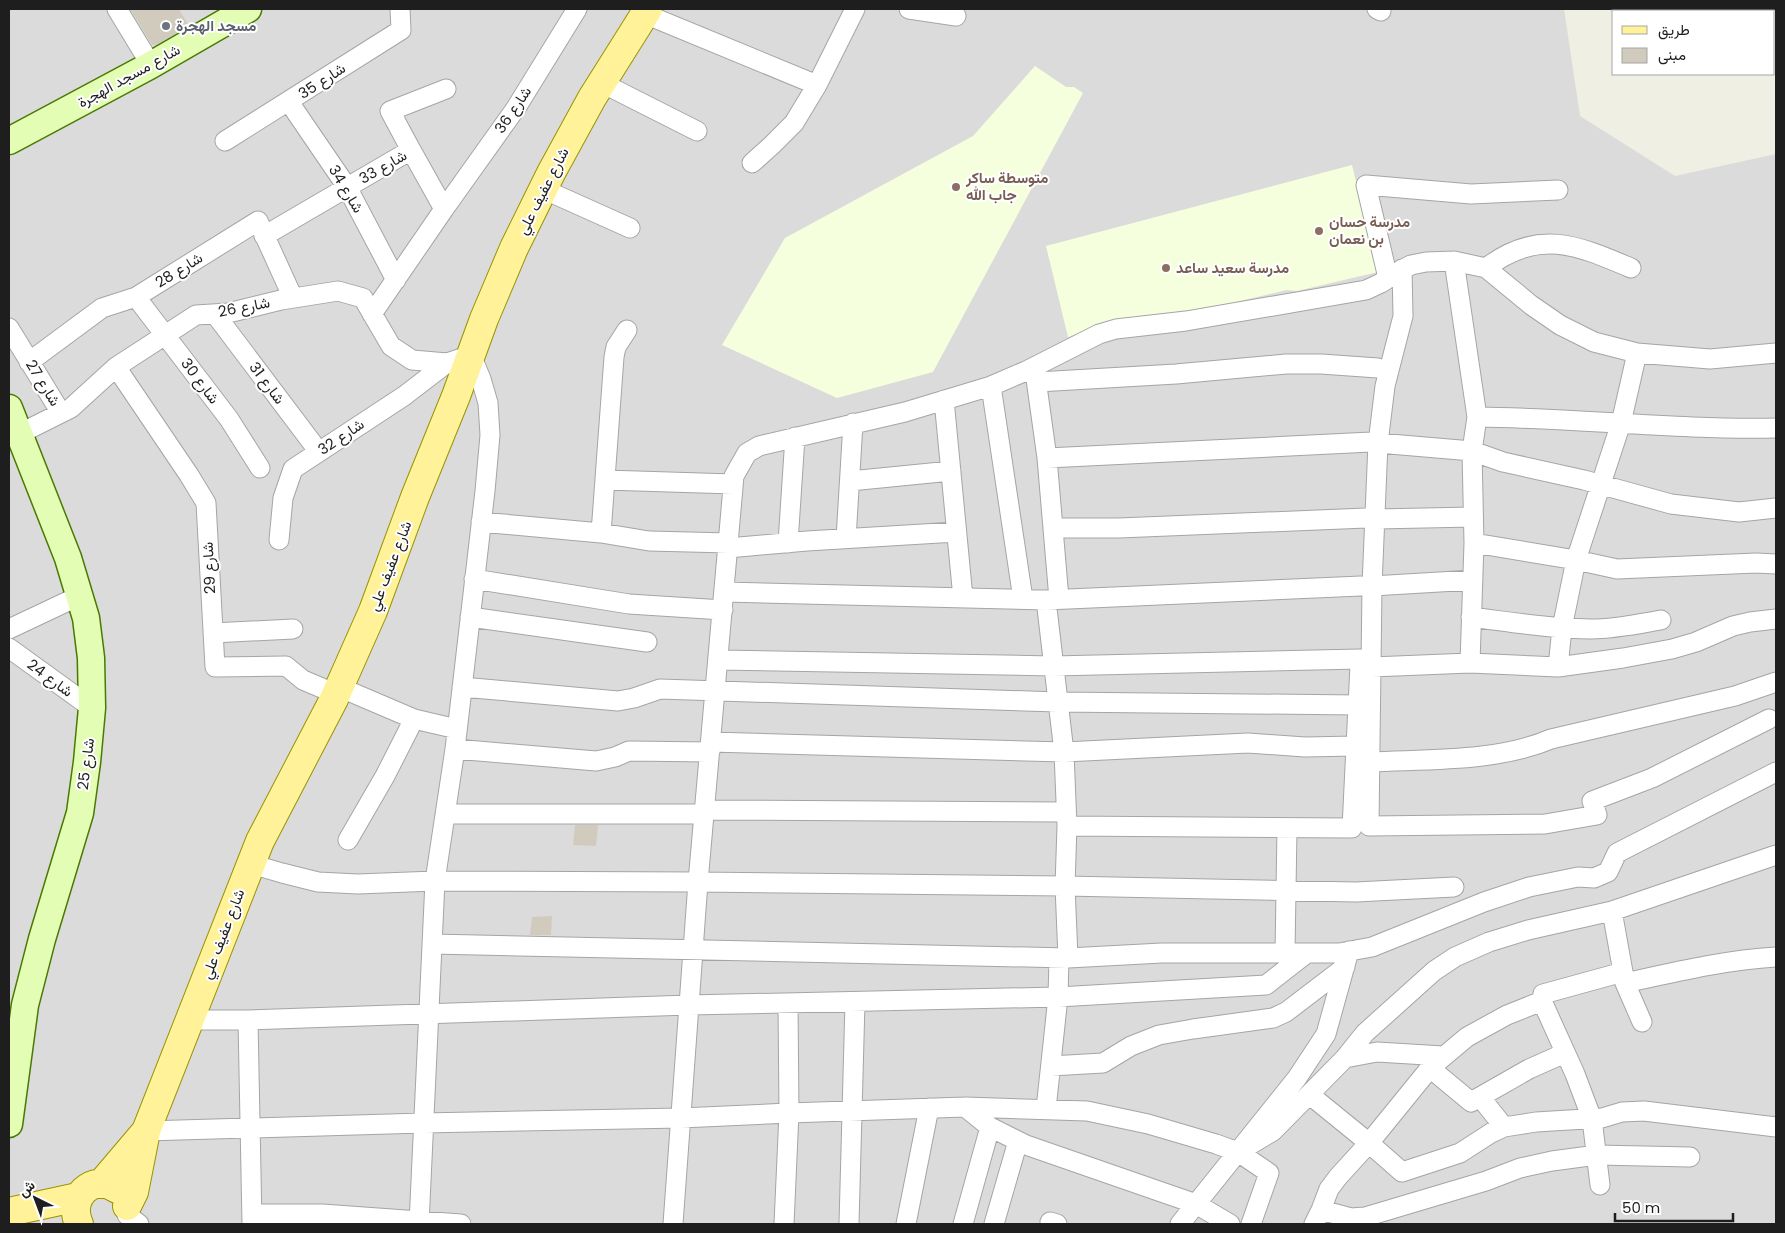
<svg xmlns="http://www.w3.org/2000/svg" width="1785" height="1233" viewBox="0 0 1785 1233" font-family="Poppins,Vazirmatn,sans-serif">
<rect width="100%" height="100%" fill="#f0efe3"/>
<!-- residential -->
<path fill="#dcdbdb" d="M9,9h1555l16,107 95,60 101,-22v1070h-1767z"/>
<!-- education -->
<path fill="#f5ffdd" d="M1035,66l31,21h8l9,6 -150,279 -96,26 -115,-53 63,-107 188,-102z
M1352,165l26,107 -81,19 -10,-1 -89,21 -82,8 -48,18 -22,-91z"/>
<!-- building -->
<path fill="#d0cbbc" d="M130,9h49l10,17 -33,19h-4z
M575,825h23l-2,21 -23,-1z
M552,916l-1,19h-21l2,-18z"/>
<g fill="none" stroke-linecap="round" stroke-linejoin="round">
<!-- street casing -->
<g stroke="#a5a5a5" stroke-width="21">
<path id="street" d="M117,9l34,56
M909,9l47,7
M1377,9l4,2
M645,14l172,71
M602,83l95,48
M289,102l58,85 49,93
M225,141l176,-111 -1,-21
M411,150l-21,-39 56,-22
M752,163l20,-18 22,-22 23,-38 38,-76
M543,189l87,39
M444,209l72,-101 61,-99
M264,236l147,-86 33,59 -72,105
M1454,261l23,156 -5,34 2,92 -4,120
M1486,268c52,-40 91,-23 145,0
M1402,269l1,47 -18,70 -7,57 -6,143 -3,240 176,-2 52,-9 -5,-14 60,-23 117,-59
M1388,278l-22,-93 105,9 87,-4
M136,297l93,122 31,49
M215,314l104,138
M9,328l52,85
M29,362l73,-54 34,-11 122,-76 35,77
M116,367l73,108 17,28 9,164 71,-1 17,14 33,14
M1035,372l12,86 12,141
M1037,382l139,-8 110,-10h35l57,4
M991,386l32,213
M944,400l19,198
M1477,417c100,1 199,13 299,11
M19,434l52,-26 45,-41 80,-52 32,-2 53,-13 57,-9 25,7 28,48 21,14 35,3 24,-8 10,24 7,24 2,32 -5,56 -30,258 -20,132 -16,343
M1378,443l94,8 31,11 81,18 87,24 68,8 37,-4
M1047,458l324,-16
M605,480l128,4
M850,481l101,-10
M1376,519l97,-2
M481,522l120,11 48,8 80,2
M1054,528h65l247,-10
M601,533l13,-176 2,-10 11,-17
M846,539l7,-116
M279,540l4,-42 10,-29 111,-73 43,-33
M788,543l7,-106
M1474,543l102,17 41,9 139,-6 20,1
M728,548l79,-7 149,-9
M474,579l155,25 94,6
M1372,586l101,-6
M724,592l322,8 315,-14
M1046,600l18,152 3,74 -2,60 3,72
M470,617l177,25
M1471,617c40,5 80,12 120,12 24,0 47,-5 70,-9
M9,629l70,-33
M213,633l80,-4
M9,648l83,60
M718,660l335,6 307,-7
M1372,667l98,-4 88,4 65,-9 49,-9 24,-7 37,-16 17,-4 26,-3
M1558,667l4,-39 14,-68 45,-137 16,-70
M339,687l75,32 43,10
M462,687l156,14 16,-3 26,-9 398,13 300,3
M711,742l353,10 184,-9 57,4 51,-1
M455,749l141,12 19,-4 14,-6 81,1
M1371,762c58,-3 126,0 180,-23l184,-43 41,-14
M705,810l361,2
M445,814h260
M1067,826l285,2 8,-163
M348,840l37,-64 29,-57
M251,864l31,9 36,9 40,2 77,-3 263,1 367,4 291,6 98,-5
M1612,911l13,72 17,39
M432,944l636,14 94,-5h177l33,-6 112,-45 45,-15 49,-10 16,1 14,-6 9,-19 159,-81
M1285,953l2,-125
M1625,983c50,-11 100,-23 151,-26
M189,1020h59l441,-15 369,-8 208,-12 41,-32
M248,1020l4,204
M1345,1058l32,-6 66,4
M1051,1066l52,-3 28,-17 28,-11 34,-6 80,-11 13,-6 59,-45
M1430,1068l41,34 58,-33 36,-16
M1310,1095l59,48 33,29 58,-19 31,-20 13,-6 32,-5 66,-4 20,-6 22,-1 132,16
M1480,1097l24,30
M965,1107l25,20 36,18 170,59 34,20
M1046,1109l12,-112 1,-39
M146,1131l277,-8 258,-5 108,-5 176,-6 122,4 61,13 68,20 22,8 31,21 -18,51
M1238,1152l35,-21 72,-73 20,-25 69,-62 21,-14 34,-15 39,-12 84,-19 164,-56
M1600,1185l-8,-66 -17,-45 -33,-73 1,-7 80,-22
M1321,1210l30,8 14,-1 121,-36 34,-13 32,-7 45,-6 93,2
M253,1214h69l139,10
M127,1215l12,9
M1050,1222l7,2
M673,1224l25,-342 36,-406 13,-23 12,-7 146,-34 86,-26 35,-15 73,-37 17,-5 70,-8 180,-31 15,-7 15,-10 15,-8 15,-3 28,-1 32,7 45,37 29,20 34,17 43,11 73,6 66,-6
M784,1224l5,-111 -1,-110
M849,1224l6,-222
M906,1224l23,-116
M963,1224l27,-97
M994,1224l24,-83
M1180,1224l117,-146 29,-44 23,-83
M1314,1224l7,-14 8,-21 9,-12 31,-34 61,-75 37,-31 40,-22 35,-14"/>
</g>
<!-- secondary casing -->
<g stroke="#487a00" stroke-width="29">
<path id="secondary" d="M9,141l142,-76 97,-56
M9,408l59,150 18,60 5,40 1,50 -5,54 -7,51 -38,126 -17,66 -16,119"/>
</g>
<!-- primary casing -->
<g stroke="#989400" stroke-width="30">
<path id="primary" d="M146,1131l114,-290 74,-142 39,-88 42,-114 41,-101 28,-77 30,-71 37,-75 41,-75 56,-89
M101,1184l45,-53 -12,61 -7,14
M9,1212l69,-15
M79,1224c-12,-26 13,-52 38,-35"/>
</g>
<!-- street -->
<use href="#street" stroke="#fff" stroke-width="19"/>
<!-- secondary -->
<use href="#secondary" stroke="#e3fdb4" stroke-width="26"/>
<!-- primary -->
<use href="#primary" stroke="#fff299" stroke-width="28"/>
</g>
<!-- markers -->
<circle fill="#6b7280" stroke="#fff" stroke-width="2" cx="166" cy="26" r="5"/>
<g fill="#8d6e63" stroke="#fff" stroke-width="2">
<circle cx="956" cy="187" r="5"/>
<circle cx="1319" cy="231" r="5"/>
<circle cx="1166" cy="268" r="5"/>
</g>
<g text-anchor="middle" stroke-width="4" stroke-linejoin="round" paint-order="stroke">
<!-- worship labels -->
<g font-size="15" font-weight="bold" fill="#5b616d" stroke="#fff" text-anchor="start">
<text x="176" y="31">مسجد الهجرة</text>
</g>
<!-- street labels -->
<g font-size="15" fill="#1e1e1e" stroke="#fff">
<text transform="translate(129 76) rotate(-29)" y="5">شارع مسجد الهجرة</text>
<text transform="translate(322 81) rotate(-33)" y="5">شارع 35</text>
<text transform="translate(513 110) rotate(-56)" y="5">شارع 36</text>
<text transform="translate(383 167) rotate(-30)" y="5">شارع 33</text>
<text transform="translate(346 189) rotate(59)" y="5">شارع 34</text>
<text transform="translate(543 191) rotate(-63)" y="5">شارع عفيف علي</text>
<text transform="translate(179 270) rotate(-32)" y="5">شارع 28</text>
<text transform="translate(244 307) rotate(-11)" y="5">شارع 26</text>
<text transform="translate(200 381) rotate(53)" y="5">شارع 30</text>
<text transform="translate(43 383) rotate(58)" y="5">شارع 27</text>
<text transform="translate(267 383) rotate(53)" y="5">شارع 31</text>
<text transform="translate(341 437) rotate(-34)" y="5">شارع 32</text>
<text transform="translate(390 566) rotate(-69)" y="5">شارع عفيف علي</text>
<text transform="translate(209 568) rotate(-93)" y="5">شارع 29</text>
<text transform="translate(50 678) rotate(36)" y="5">شارع 24</text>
<text transform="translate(86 764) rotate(-83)" y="5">شارع 25</text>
<text transform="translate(223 934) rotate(-69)" y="5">شارع عفيف علي</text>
</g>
<!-- education labels -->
<g font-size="15" font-weight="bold" fill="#785e54" stroke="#fff" text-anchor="start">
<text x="966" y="183">متوسطة ساكر<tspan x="966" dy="17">جاب الله</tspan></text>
<text x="1329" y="227">مدرسة حسان<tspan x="1329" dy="17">بن نعمان</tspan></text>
<text x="1176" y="273">مدرسة سعيد ساعد</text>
</g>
</g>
<!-- border -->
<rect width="1785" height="1233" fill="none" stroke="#1e1e1e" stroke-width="20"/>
<!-- legend -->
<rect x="1612" y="10" width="162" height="65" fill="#ffffff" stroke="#a5a5a5"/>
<rect x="1622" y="26" width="25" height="8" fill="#fff299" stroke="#a5a5a5"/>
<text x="1658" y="35" font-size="15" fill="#1e1e1e">طريق</text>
<rect x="1622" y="48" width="25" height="15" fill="#d0cbbc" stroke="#a5a5a5"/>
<text x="1658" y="60" font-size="15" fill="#1e1e1e">مبنى</text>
<!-- north arrow -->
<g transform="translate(35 1198) rotate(318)" stroke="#ffffff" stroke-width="4" paint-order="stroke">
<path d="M0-4L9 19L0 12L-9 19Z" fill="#1e1e1e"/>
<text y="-8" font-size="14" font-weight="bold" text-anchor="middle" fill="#1e1e1e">ش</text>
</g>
<!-- scale -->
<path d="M1615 1213v8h118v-8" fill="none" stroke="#1e1e1e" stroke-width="2.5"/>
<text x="1622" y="1213" font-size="15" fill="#1e1e1e" stroke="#ffffff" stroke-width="4" paint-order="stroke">50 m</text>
</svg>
